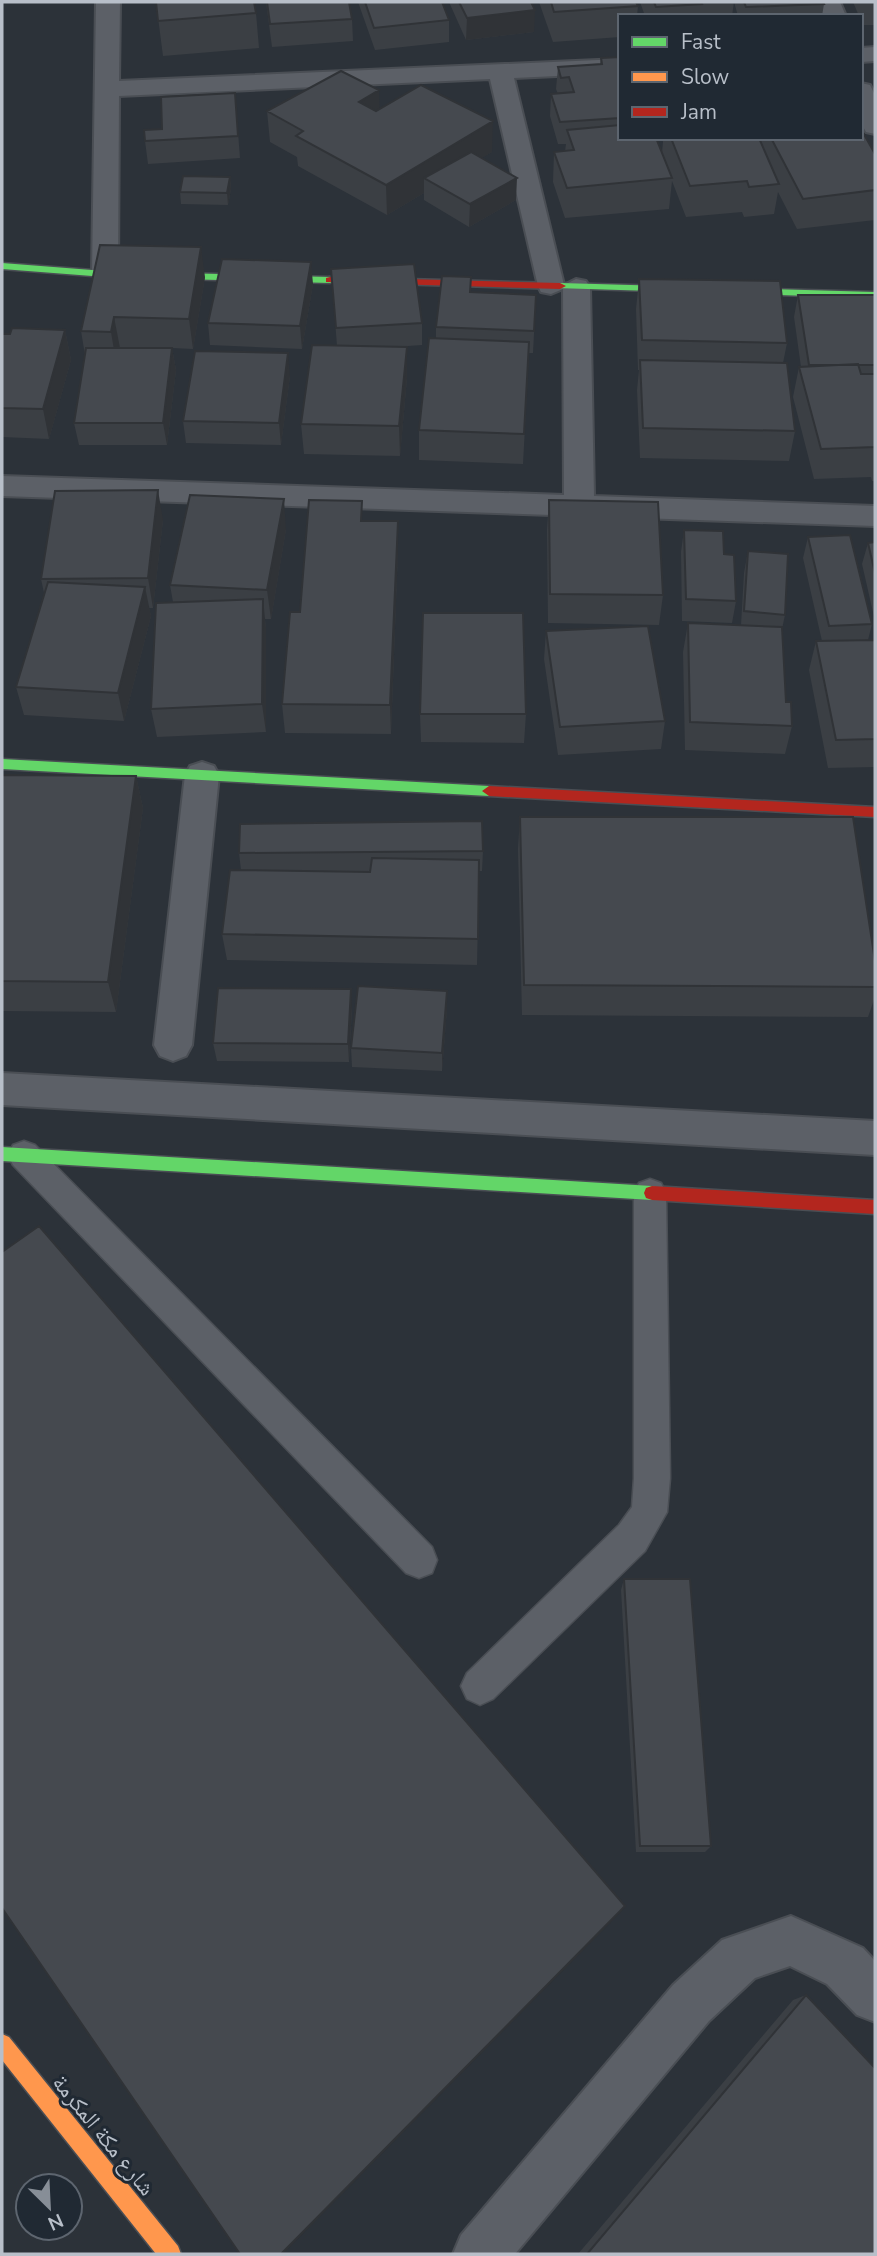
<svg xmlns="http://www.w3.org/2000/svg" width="877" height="2256" viewBox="0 0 877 2256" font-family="'Nunito Sans','Noto Naskh Arabic',sans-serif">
<rect width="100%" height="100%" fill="#2c3239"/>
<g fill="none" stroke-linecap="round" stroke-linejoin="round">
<!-- lane casing -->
<g stroke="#4a4e54" stroke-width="3">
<path id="lane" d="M24,1141l11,4 397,402 5,13 -5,13 -13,5 -13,-5 -393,-408 -5,-10 5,-10z
M650,1179l11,4 5,10 4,285 -3,34 -22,39 -152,148 -13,6 -13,-6 -6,-13 6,-13 152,-148 13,-18 2,-29v-285l5,-10z"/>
</g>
<!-- street casing -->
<g stroke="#4a4e54" stroke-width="4">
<path id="street" d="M96,2h24l-1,79 501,-22v14l-106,5 50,207 12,-6 10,2 4,6 4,209 281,10v20l-873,-30v-20l562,19 -1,-206 -12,5 -10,-2 -3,-6 -48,-207 -371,17 -1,178 -4,6 -9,2 -9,-2 -4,-6z
M817,2h23l6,14h-24z
M875,47v14l-14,1v-14z
M861,83l9,2 5,10v39l-9,-2 -5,-9z
M202,762l12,4 5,9 -27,270 -6,11 -13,5 -13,-5 -6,-11 31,-270 5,-9z
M2,1073l873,48v34l-873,-50z
M791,1916l72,32 12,13v61l-18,-7 -30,-31 -37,-18 -35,12 -46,43 -194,233h-62l8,-19 212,-250 49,-45z"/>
</g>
<!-- fast casing -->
<g stroke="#4a4e54" stroke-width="3">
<path id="fast" d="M2,263l103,8 225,6 6,3 -6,3 -225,-6 -103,-8z
M560,283l315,9v6l-319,-10 -2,-2z
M2,759l487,27 7,5 -7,5 -487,-27z
M2,1147l650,39 6,2 2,5 -2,5 -6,2 -650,-39z"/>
</g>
<!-- slow casing -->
<g stroke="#4a4e54" stroke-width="3">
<path id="slow" d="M2,2034l7,3 169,209 3,8h-25l-154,-194z"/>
</g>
<!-- jam casing -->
<g stroke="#4a4e54" stroke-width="3">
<path id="jam" d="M330,277l230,6 6,3 -6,3 -234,-7v-4z
M489,786l386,21v10l-386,-21 -7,-5z
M652,1186l223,14v14l-223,-14 -6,-2 -2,-5 2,-5z"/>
</g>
<!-- lane -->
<use href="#lane" fill="#5c6067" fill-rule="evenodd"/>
<!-- street -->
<use href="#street" fill="#5c6067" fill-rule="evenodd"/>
<!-- fast -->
<use href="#fast" fill="#63d668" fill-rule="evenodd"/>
<!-- slow -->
<use href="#slow" fill="#ff974d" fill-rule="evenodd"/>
<!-- jam -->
<use href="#jam" fill="#b3261e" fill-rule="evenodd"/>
</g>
<!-- wall -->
<path fill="#3b3f44" d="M156,2l100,11 3,35 -96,8z
M266,2h83l3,17 1,22 -81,6z
M358,2h84l7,18v22l-74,8z
M449,2h82l3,30 -68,8z
M539,2h97l2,4 -1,10h-17v21l-67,5z
M640,2h94l-2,14h-87z
M734,2h89l1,2 -2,12h-84z
M853,2h22v23h-11l-3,-5v-4h-2z
M620,57v81l42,15 1,-11 -1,-4h199l14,16v66l-78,9 -19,-37 -4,22 -30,3 -2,-5 -56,5 -14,-36 -3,28 -104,9 -12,-36 1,-30 11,-1 1,-7h-8l-8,-28 1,-22h7l-2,-5 2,-22 42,-3 1,-6z
M235,93l5,65 -92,6 -3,-23 17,-12z
M380,109l112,43 -11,6 35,42 -47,27 -45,-27v-7l-37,22 -89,-49 -1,-9 -27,-15 -3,-31z
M230,177l1,12 -3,16 -47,-1 -1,-12z
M331,269l91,54v22l-29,2h14v31l-7,78 -96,-2 -3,-30 36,-78z
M205,277l-12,72 -21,-1 4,22 -9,75h-88l-5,-22 11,-68 -4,-24z
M639,279l148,64 -4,20 12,68 -6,30 -149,-3 -3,-68 2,-20h-1l-2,-61z
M313,284l-11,65 -92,-4 -2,-22z
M471,292l65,3 -3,58h-4l-6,111 -104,-4v-30l17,-91v-12z
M798,295h77v186h-3l-1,-4 -57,2 -21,-82 6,-30h2l-7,-50z
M65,330l6,30 -22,79 -47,-2v-103z
M290,376l-9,69 -95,-2 -3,-22z
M549,500l114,95 -4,30 -111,-2 -1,-93z
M163,520l-10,88h-4l2,8 -27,105 -100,-6 -8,-28 28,-94 -3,-14z
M363,521h35v29l-7,184 -106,-1 -3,-29 18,-92z
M286,529l-15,90h-6l1,9v104l-109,5 -6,-28 22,-107 -3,-17z
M684,530l40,24 12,47 -4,22 -50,-2 -1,-69z
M808,537l64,87 -4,16h7v127l-47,1 -19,-98 7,-29h6l-19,-83z
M875,542v79l-13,-57 6,-21z
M748,551l37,64 -3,14 4,73 6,24 -7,28 -100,-4 -2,-98 5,-29 53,2 3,-52z
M546,631l119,90 -4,28 -103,6 -14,-96z
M420,714h106l-2,29 -103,-1z
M2,775l134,1 7,32 -27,204 -114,-1z
M520,817l355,144v36l-7,20 -346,-2 -4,-166z
M483,851l-1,20h-3l-2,94 -250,-5 -5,-26 19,-64 -2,-17z
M352,1008l-3,54 -132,-1 -4,-18z
M447,1009l-5,62 -90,-4 -1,-19z
M624,1579l87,267 -6,6h-69l-15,-262z
M806,1995l69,259h-297l215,-254z"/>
<!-- shaded-wall -->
<path fill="#303337" d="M535,10l-1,22 -68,8 1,-22z
M379,90l1,31 -21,-19z
M493,121l-1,31 -56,33 -12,-7v15l-37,22 -1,-30z
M230,177l1,12 -3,16 -1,-12z
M517,178l-1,22 -47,27 1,-23z
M201,247l4,30 -12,72 -4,-30z
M311,262l2,22 -11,65 -2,-23z
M114,317l6,31 -4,14 -5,-30z
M65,330l6,30 -22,79 -6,-30z
M407,347v31l-7,78 -1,-30z
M172,348l4,22 -9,75 -4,-22z
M288,353l2,23 -9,69 -2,-22z
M158,490l5,30 -10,88 -5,-30z
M284,499l2,30 -15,90 -4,-29z
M398,521v29l-7,184 -1,-29z
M145,587l6,29 -27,105 -6,-28z
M263,599l3,29v104l-4,-28z
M136,776l7,32 -27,204 -8,-30z
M351,989l1,19 -3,54 -1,-18z
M447,991v18l-5,62v-18z
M625,1906l-6,8 -336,340h-2z"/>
<!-- building -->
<path fill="#45494f" stroke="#303337" stroke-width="2" d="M156,2h98l2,11 -98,8z
M267,2h82l3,17 -82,5z
M365,2h77l7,18 -75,8z
M459,2h72l4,8 -68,8z
M551,2h85l2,4 -84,6z
M654,2h47l1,2 -46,3z
M744,2h79l1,2 -78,3z
M620,57v61l-60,4 -9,-28 23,-2 -5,-15 -8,1 -3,-11 44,-3 -1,-6z
M341,71l38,19 -20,12 17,9 45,-26 72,36 -107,64 -90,-49 7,-5 -36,-20z
M235,93l3,43 -93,5 -1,-11 18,-1 -1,-32z
M620,125v13h36l16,40 -105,10 -13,-36 20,-2 -7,-20z
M861,129l14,25v36l-72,9 -32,-61h90z
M671,138h88l20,46 -30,3 -2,-6 -57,5z
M471,152l46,26 -47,26 -46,-26z
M183,176l47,1 -3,16 -47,-1z
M100,245l101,2 -12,72 -75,-2 -3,15 -30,-1z
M222,259l89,3 -11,64 -92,-3z
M414,264l8,59 -86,5 -5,-59z
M442,276l29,1 -1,15 66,3 -2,36 -98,-4z
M639,279l141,2 7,62 -145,-3z
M798,295h77v70h-66z
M12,328l53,2 -22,79 -41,-1v-74h8z
M429,338l100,4 -5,92 -105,-4z
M312,345l95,2 -8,79 -98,-2z
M86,348h86l-9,75h-89z
M195,351l93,2 -9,70 -96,-2z
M640,360l147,3 8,68 -152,-3z
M858,364l3,10h14v73l-54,2 -22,-82z
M158,490l-10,88 -107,1 14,-88z
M190,495l94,4 -17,91 -97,-5z
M309,500l53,1 -1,20h37l-8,184 -108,-1 8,-92h10z
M549,500l109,2 5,93 -113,-1z
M684,530l39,1 1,23 10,1 2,46 -50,-2z
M850,535l22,89 -43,2 -21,-89z
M875,542v31l-7,-30z
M748,551l40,3 -3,61 -41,-4z
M48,582l97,5 -27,106 -102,-6z
M263,599l-1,105 -111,5 5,-106z
M423,613h100l3,101h-106z
M688,623l94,4 4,75h5l1,24 -102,-4z
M648,626l17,95 -105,6 -14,-96z
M875,640v99l-39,1 -20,-99z
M2,775l134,1 -28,206 -106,-1z
M520,817h333l22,144v26l-351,-2z
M482,821l1,30 -244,2 1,-29z
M372,858l107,2 -1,79 -256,-5 8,-64 140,2z
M358,986l89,5 -5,62 -91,-5z
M218,988l133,1 -3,55 -135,-1z
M39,1226l586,680 -344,348h-41l-238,-346v-656z
M624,1579h66l21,267h-71z
M806,1995l69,73v186h-288z"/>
<g text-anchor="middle" stroke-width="6" stroke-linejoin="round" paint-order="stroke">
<!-- near-street labels -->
<g font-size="23" fill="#b8bfc9" stroke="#202933">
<text transform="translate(104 2135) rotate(51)" y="8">شارع مكة المكرمة</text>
</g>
</g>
<!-- border -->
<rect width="877" height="2256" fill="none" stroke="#b8bfc9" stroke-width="7"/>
<!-- legend -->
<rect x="618" y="14" width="245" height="126" fill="#202933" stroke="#5d656f" stroke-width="2"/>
<rect x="632" y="37" width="35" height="10" fill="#63d668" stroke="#5d656f" stroke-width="2"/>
<text x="681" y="49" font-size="21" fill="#b8bfc9">Fast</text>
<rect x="632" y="72" width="35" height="10" fill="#ff974d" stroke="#5d656f" stroke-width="2"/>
<text x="681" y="84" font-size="21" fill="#b8bfc9">Slow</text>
<rect x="632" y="107" width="35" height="10" fill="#b3261e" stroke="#5d656f" stroke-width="2"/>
<text x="681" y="119" font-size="21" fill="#b8bfc9">Jam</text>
<!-- north arrow -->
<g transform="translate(49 2207) rotate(156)"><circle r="33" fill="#202933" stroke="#5d656f" stroke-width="2"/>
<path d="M0-5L12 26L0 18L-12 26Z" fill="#878e97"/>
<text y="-10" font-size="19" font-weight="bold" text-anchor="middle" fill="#b8bfc9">N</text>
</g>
</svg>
